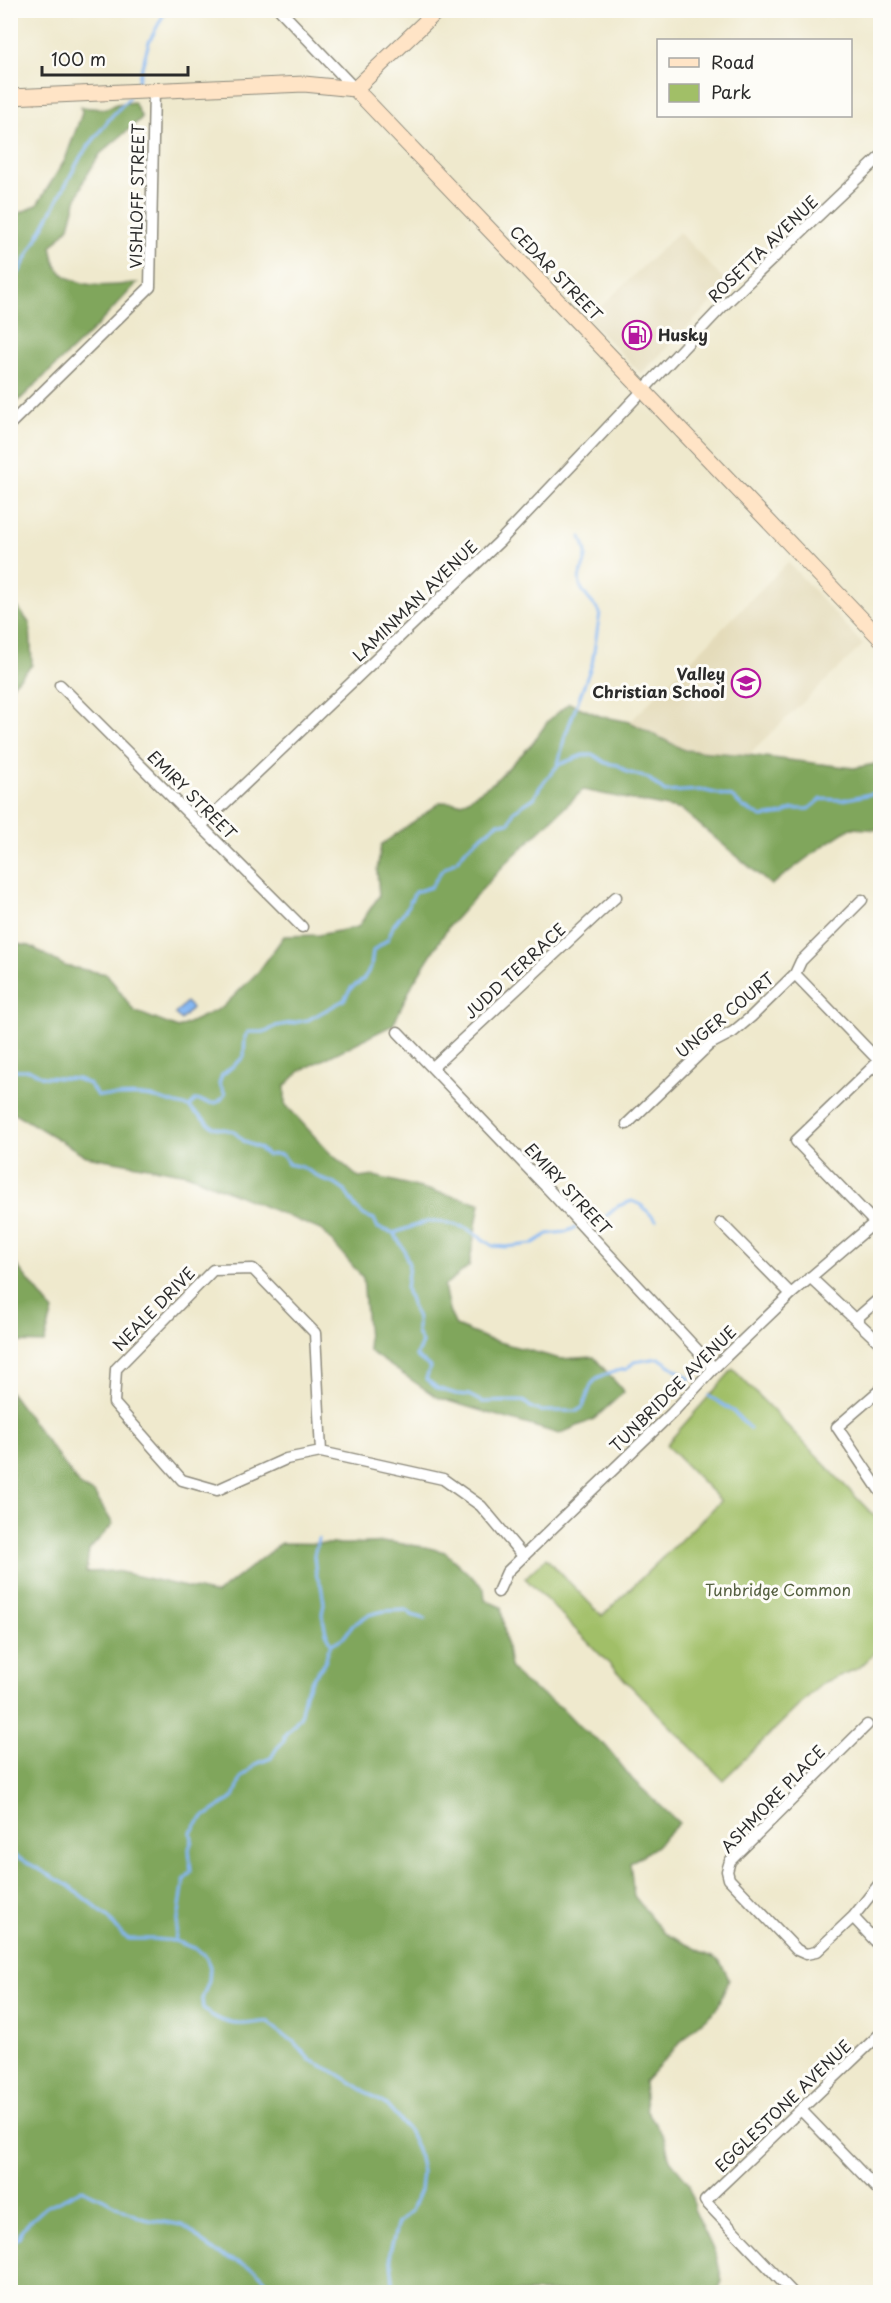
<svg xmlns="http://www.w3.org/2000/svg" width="891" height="2303" viewBox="0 0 891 2303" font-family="'Playpen Sans',sans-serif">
<rect width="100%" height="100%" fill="#fdfcf7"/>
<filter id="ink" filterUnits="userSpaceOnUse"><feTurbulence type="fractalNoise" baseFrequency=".0167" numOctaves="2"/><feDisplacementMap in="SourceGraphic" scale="12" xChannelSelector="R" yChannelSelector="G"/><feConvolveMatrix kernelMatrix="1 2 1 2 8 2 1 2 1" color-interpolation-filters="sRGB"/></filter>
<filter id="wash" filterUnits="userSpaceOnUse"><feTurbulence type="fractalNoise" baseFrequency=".008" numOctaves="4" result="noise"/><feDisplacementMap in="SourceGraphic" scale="24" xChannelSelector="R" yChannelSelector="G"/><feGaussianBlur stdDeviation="1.35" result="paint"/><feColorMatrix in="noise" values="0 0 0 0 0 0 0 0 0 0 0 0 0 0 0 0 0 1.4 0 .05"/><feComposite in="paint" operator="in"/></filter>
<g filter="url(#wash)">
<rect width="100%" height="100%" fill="#efe9cd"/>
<!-- built -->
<path fill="#e4dbba" d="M679,232l50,53 -88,89 -53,-55z
M788,562l75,83 -115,110 -65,-6 -53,-27z"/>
<!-- green -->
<path fill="#a1bf67" stroke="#667549" stroke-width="1.5" d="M733,1369l147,153v126l-21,20 -37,15 -99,97 -198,-202 21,-20 56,58 119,-115 -55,-56z"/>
<!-- forest -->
<path fill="#80a65c" stroke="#566844" stroke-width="1.5" d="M134,102l8,16 -42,36 -16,26 -8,21 -7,26 -18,20c2,7 3,18 8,23 18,20 54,16 78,13l-41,44 -85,81v-191l26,-12 28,-45 17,-47 -1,-6 23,2 12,-5z
M10,586l6,19 14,19 2,41 -21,22z
M569,703l31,13 30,6 54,28 64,5 106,13 26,-5v67l-29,-2 -28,18 -52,39 -89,-75 -99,-20 -78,74 -56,62 -36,57 -20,42 -93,46 -15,15v18l43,47 31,27 15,-2 106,27 -11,63 -25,20 5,24 7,16 32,13 72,20 34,-2 30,35 -30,27 -35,15 -121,-36 -69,-47 -6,-73 -40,-47 -136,-57 -101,-18 -75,-45 -1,-168 20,3 35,20 42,8 27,37 44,17 45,-21 36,-36 25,-35 34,-1 40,-8 21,-31 -2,-25 4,-26 60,-43 21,1 31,-20 39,-39 16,-23z
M10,1257l43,54 -9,32 -33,-1z
M10,1392l71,95 13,6 19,31 -24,26 -3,22 30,-1 100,23 65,-51 66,1 43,-2 35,5 20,5 39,36 1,12 16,7 9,60 13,15 39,26 19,20 25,18 27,34 46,43 -24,24 -25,16 4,33 30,37 56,28 9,18 -12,30 -25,21 -48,52 2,28 18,27 6,23 20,24 4,25 23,49 5,23 -4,11h-707z"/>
<!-- water -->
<path fill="#85b7f2" stroke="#58718e" stroke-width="1.5" d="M186,1002l6,6 -11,12 -6,-6z"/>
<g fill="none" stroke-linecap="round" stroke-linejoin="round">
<!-- stream -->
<path stroke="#85b7f2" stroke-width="3" d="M136,88l13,-46 17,-32
M10,289l71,-133 30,-39 18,-19
M558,765l7,-29 27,-72 8,-51c-6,-10 -16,-16 -20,-28 -3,-11 5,-18 6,-28 1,-6 -3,-14 -5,-20
M10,1070h20l13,7 34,2 12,5 8,11c15,3 31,-1 47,1 16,1 30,9 46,11l5,-7c15,2 21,9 30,-6l-6,-11 3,-8 22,-18 1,-20 3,-5h18l10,-6 32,-6 36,-20 7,-12 12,-8 8,-13 2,-16 15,-12 5,-13 14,-18 8,-16 16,-5 11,-17 16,-10 9,-12 31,-25h11l5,-12 20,-13 6,-11 18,-22 25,-10h11l12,8 12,2 9,7 21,6 17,14 37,-2 30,7 11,10 19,10 21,-3 9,-5h17l12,-10 21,1 38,-8
M190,1108l23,19 20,4 12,11 14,6 8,7c11,-1 17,-3 21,9l14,3 22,13 11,4 10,7 11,17 9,8 9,3 4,9 16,5 10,17 5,15 -3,24 11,30v14l5,10 -6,13 14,11 -4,12 11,9 19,6 13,1 13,7 41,-1 9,7 8,3h37l6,-4 8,-22 6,-7 14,-6 16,-3 7,-7 25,-4 31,21
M602,1220l16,-14 14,-5 9,4 15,15
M394,1233l34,-12 20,2 18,5 27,18 13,1 26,-3 16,-10 17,-2 10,-4
M709,1396l24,15 17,18
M318,1539l-4,16 2,19 5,11 3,18 -2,11 4,19 6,11
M10,1853l59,33 39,31 14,18 7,4h25l21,2 22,8 9,8 4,10 -1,14 -7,18 1,10c11,9 26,16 41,15 9,0 16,-3 25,-2l13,13 11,6 17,19 25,12 51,33 22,25 9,19 5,23 -2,18 -9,21 -13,12 -8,28 4,41
M175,1940l9,-60 7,-8 -2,-23 3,-9 -1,-8 10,-13 33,-22 7,-19 15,-14 15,-6 6,-10 7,-7v-5l16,-19 5,-24 9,-17 11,-13 3,-13 4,-6 12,-7 9,-12 15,-10 16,-4 22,-1 6,5 13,4
M10,2243l9,-5 3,-9 24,-22 37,-18c8,6 16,7 24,12 13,7 24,14 38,18 12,3 24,3 36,6 9,3 21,17 28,23 17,13 38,13 53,28 4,4 5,11 7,16"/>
</g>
</g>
<g filter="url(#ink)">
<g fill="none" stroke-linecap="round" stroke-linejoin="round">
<!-- street casing -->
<g stroke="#8d8a7c" stroke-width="13">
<path id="street" d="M280,10l75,79
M10,424l140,-137 4,-197
M60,685l242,242
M201,826l298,-284 223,-235 158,-150
M795,974l85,88
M398,1032l151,158 165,178
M433,1067l183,-170
M627,1124l83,-80 23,-12 18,-15 44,-43 6,-13 61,-61
M721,1223l70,71
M875,1223l-79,-82 83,-80
M810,1277l70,66
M856,1319l24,-21
M880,1390l-43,37 43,64
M321,1452l-6,-119 -62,-64 -40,1 -97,99 -2,34 68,77 35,10 69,-31 35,-7 122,27 38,27 42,50
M498,1592l9,-20 165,-159 42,-45 77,-74 89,-76
M867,1725l-137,136 -3,10 2,8 68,71 9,4 10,-2 37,-35 27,-34
M853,1917l27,29
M801,2110l79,82
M792,2292l-87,-91 175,-167"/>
</g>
<!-- secondary casing -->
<g stroke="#8d8a7c" stroke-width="17">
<path id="secondary" d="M355,89l525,549
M10,97l294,-13 51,5 83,-79"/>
</g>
<!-- street -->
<use href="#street" stroke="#fff" stroke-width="10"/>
<!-- secondary -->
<use href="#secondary" stroke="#ffe4c6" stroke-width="15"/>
</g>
</g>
<!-- icons -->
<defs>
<g id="fuel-ring" transform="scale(1.5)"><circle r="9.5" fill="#fdfcf7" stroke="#b5179e" stroke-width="1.5"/><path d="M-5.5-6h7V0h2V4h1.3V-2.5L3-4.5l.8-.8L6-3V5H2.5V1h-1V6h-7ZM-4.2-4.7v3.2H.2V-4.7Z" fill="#b5179e"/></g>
<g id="school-ring" transform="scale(1.5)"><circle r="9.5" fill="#fdfcf7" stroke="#b5179e" stroke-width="1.5"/><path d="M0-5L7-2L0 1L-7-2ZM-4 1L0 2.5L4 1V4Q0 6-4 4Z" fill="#b5179e"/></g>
</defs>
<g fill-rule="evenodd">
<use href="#fuel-ring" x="637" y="335"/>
<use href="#school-ring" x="746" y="683"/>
</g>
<g text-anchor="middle" stroke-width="6" stroke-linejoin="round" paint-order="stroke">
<!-- street labels -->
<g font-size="16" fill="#2b2b2b" stroke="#fdfcf7">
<text transform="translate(137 196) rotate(-89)" y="6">VISHLOFF STREET</text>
<text transform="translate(763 249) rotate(-44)" y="6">ROSETTA AVENUE</text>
<text transform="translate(556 273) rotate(46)" y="6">CEDAR STREET</text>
<text transform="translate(415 601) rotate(-44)" y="6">LAMINMAN AVENUE</text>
<text transform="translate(192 795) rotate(45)" y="6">EMIRY STREET</text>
<text transform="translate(515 971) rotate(-43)" y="6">JUDD TERRACE</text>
<text transform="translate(725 1015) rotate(-40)" y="6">UNGER COURT</text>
<text transform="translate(568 1189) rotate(47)" y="6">EMIRY STREET</text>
<text transform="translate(154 1309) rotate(-46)" y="6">NEALE DRIVE</text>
<text transform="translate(673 1389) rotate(-45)" y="6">TUNBRIDGE AVENUE</text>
<text transform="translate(773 1799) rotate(-46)" y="6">ASHMORE PLACE</text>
<text transform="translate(783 2106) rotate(-44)" y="6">EGGLESTONE AVENUE</text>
</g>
<!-- poi labels -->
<g font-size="16" font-weight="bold" fill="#2b2b2b" stroke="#fdfcf7" text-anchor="start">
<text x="658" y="341">Husky</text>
<text x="725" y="680" text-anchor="end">Valley<tspan x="725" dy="18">Christian School</tspan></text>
</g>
<!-- park labels -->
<g font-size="16" fill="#545f40" stroke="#fdfcf7">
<text x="778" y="1596">Tunbridge Common</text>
</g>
</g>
<!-- margin -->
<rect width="891" height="2303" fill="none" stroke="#fdfcf7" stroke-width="36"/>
<!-- legend -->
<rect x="657" y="39" width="195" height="78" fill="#fdfcf7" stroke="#a9a8a5" stroke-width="1.5"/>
<rect x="669" y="58" width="30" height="9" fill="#ffe4c6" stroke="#a9a8a5" stroke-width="1.5"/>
<text x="711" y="69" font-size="18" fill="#2b2b2b">Road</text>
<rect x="669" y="84" width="30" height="18" fill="#a1bf67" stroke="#a9a8a5" stroke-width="1.5"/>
<text x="711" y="99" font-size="18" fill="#2b2b2b">Park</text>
<!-- scale -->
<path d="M42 66v9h146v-9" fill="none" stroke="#2b2b2b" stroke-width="3"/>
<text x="51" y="66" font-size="18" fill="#2b2b2b" stroke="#fdfcf7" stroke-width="4.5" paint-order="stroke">100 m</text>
</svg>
